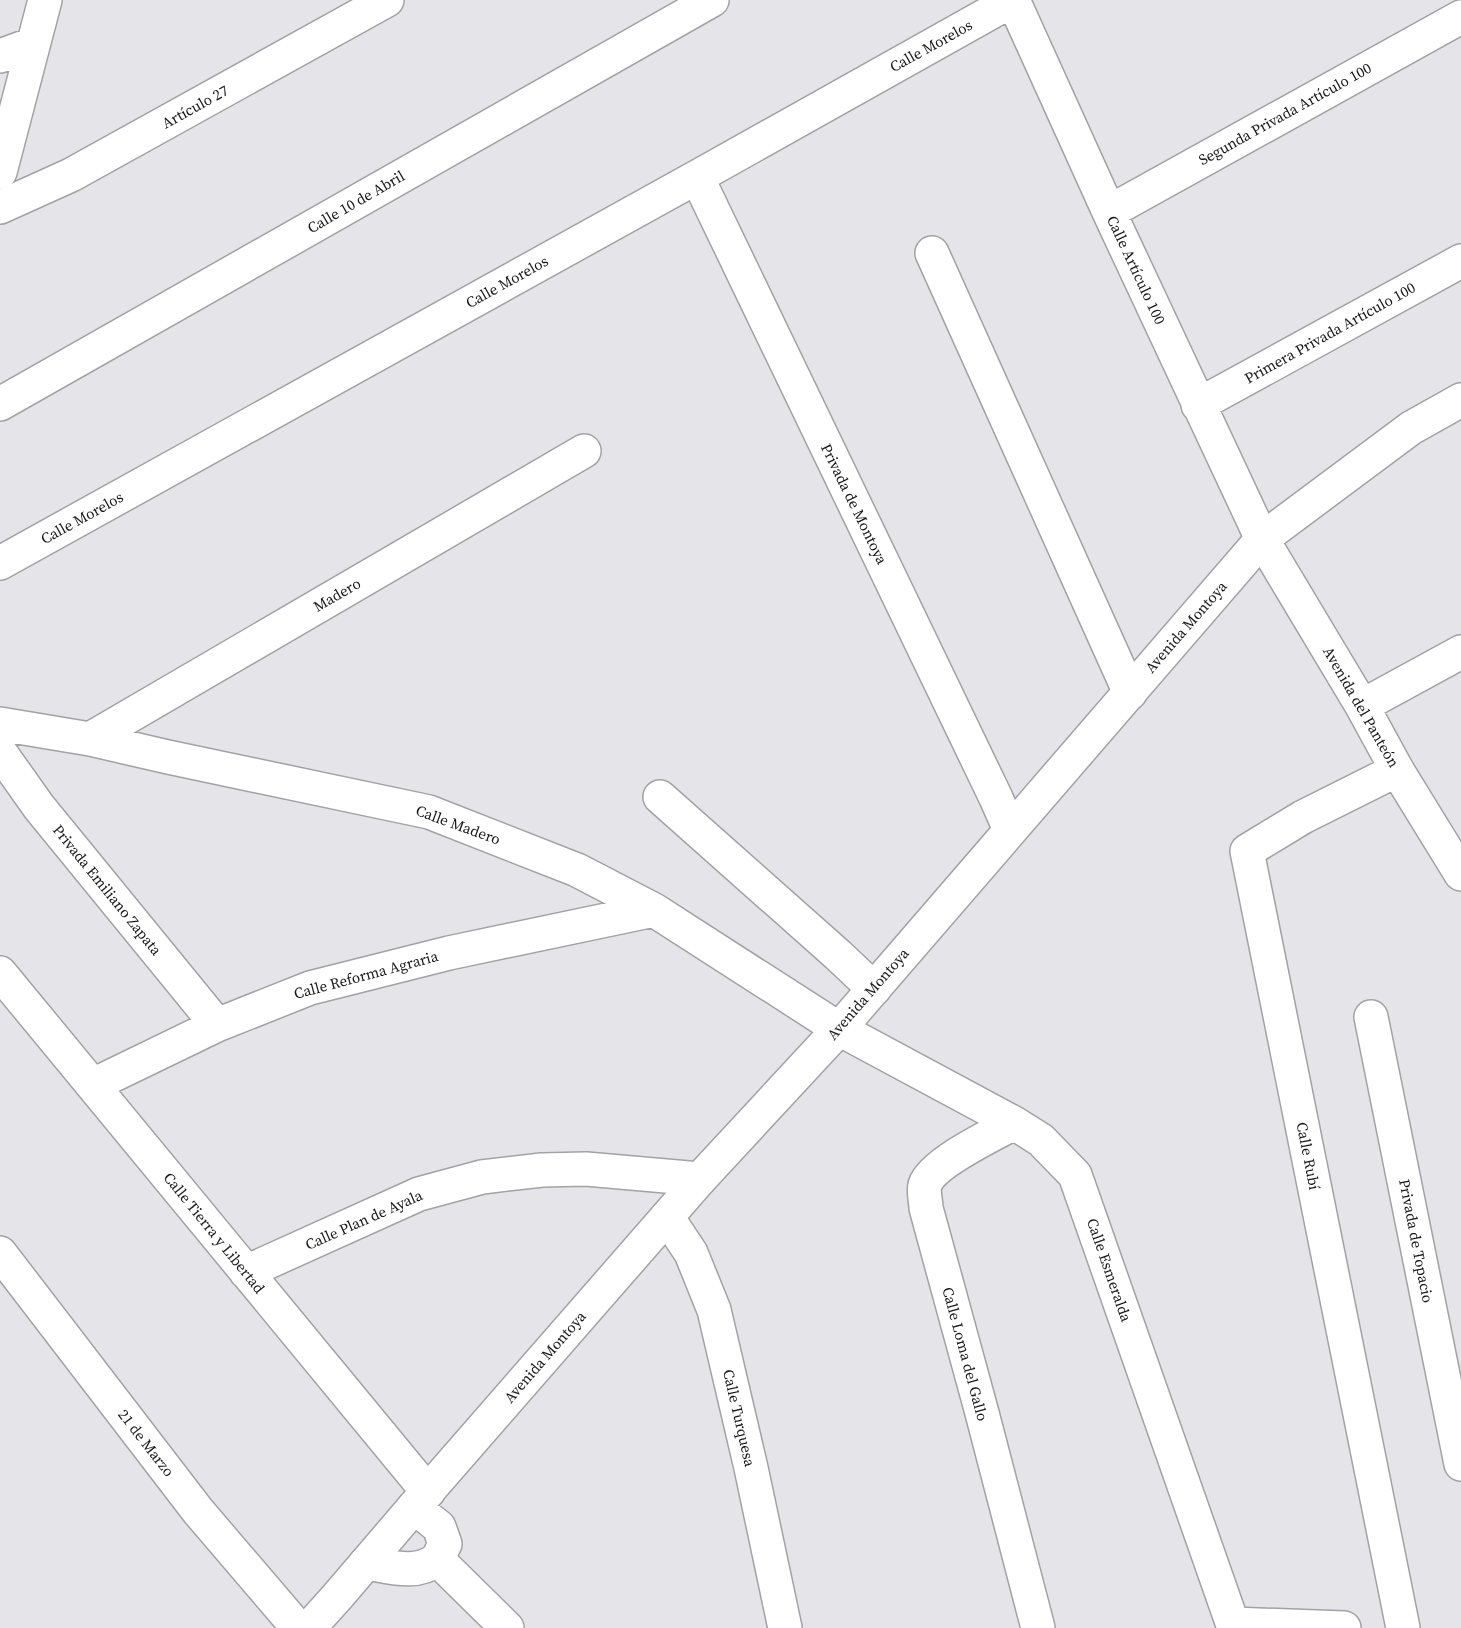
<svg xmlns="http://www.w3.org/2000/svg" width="1461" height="1628" viewBox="0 0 1461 1628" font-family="'Source Serif 4',serif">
<rect width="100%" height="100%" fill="#e5e5e9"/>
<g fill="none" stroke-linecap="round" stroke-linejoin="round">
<!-- minor casing -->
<g stroke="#a2a2a6" stroke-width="36">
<path id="minor" d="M1013,0l96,212 153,327 100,167 35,64 64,104
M0,56l33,-12
M0,172l45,-172
M697,177l299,621 14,32
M0,207l71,-32 316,-175
M1109,212l352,-195
M932,253l198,440
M0,404l712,-404
M1198,405l263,-144
M0,563l697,-386 316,-177
M1362,706l99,-54
M0,724l90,15 78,18 261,55 148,58 77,40 185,119 175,94 27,17 34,35 159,453
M90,739l494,-288
M0,752l39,55 178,218
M1397,770l-94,47 -56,34 156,777
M660,797l178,158 36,34
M0,973l428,519
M1371,1017l90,447
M93,1085l124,-60 93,-37 139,-35 205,-43
M1014,1123c-20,11 -82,40 -89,62 -2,6 1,17 1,23l56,205 56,215
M667,1217l24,36 23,57 37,158 34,160
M0,1253l198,258 100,117
M246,1272l173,-78 63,-17 60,-7 44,-1 114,10
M437,1559l70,69
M366,1563c22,3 50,13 70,-3 4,-4 6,-11 9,-16l-6,-17 -25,-20
M1233,1624l111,4"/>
</g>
<!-- major casing -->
<g stroke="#a2a2a6" stroke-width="36">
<path id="major" d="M309,1628l28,-31 77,-90 286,-328 139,-150 423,-490 149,-111 50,-28"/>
</g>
<!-- minor -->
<use href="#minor" stroke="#fff" stroke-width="33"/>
<!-- major -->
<use href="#major" stroke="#fff" stroke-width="33"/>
</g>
<g text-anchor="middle" stroke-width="6" stroke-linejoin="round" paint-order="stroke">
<!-- street labels -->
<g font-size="15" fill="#161718" stroke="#fff">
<text transform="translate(931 46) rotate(-29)" y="5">Calle Morelos</text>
<text transform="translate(195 107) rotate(-29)" y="5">Artículo 27</text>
<text transform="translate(1285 114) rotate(-29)" y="5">Segunda Privada Artículo 100</text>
<text transform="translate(356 202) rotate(-30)" y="5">Calle 10 de Abril</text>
<text transform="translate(1136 270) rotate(65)" y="5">Calle Artículo 100</text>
<text transform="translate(507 282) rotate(-29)" y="5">Calle Morelos</text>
<text transform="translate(1330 333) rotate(-29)" y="5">Primera Privada Artículo 100</text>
<text transform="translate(854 504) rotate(64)" y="5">Privada de Montoya</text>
<text transform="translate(82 518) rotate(-29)" y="5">Calle Morelos</text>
<text transform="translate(337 595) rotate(-30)" y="5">Madero</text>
<text transform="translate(1186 627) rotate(-49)" y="5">Avenida Montoya</text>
<text transform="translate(1361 707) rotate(60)" y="5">Avenida del Panteón</text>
<text transform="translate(458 825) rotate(20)" y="5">Calle Madero</text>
<text transform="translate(107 890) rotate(51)" y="5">Privada Emiliano Zapata</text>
<text transform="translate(366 975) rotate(-15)" y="5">Calle Reforma Agraria</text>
<text transform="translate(868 994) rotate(-49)" y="5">Avenida Montoya</text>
<text transform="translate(1308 1156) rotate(79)" y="5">Calle Rubí</text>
<text transform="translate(364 1220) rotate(-24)" y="5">Calle Plan de Ayala</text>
<text transform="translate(214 1233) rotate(51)" y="5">Calle Tierra y Libertad</text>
<text transform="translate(1416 1241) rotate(79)" y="5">Privada de Topacio</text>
<text transform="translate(1109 1270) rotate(71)" y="5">Calle Esmeralda</text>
<text transform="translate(965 1354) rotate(75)" y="5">Calle Loma del Gallo</text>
<text transform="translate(545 1357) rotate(-49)" y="5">Avenida Montoya</text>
<text transform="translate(739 1418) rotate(77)" y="5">Calle Turquesa</text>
<text transform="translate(146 1443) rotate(52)" y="5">21 de Marzo</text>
</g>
</g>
</svg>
